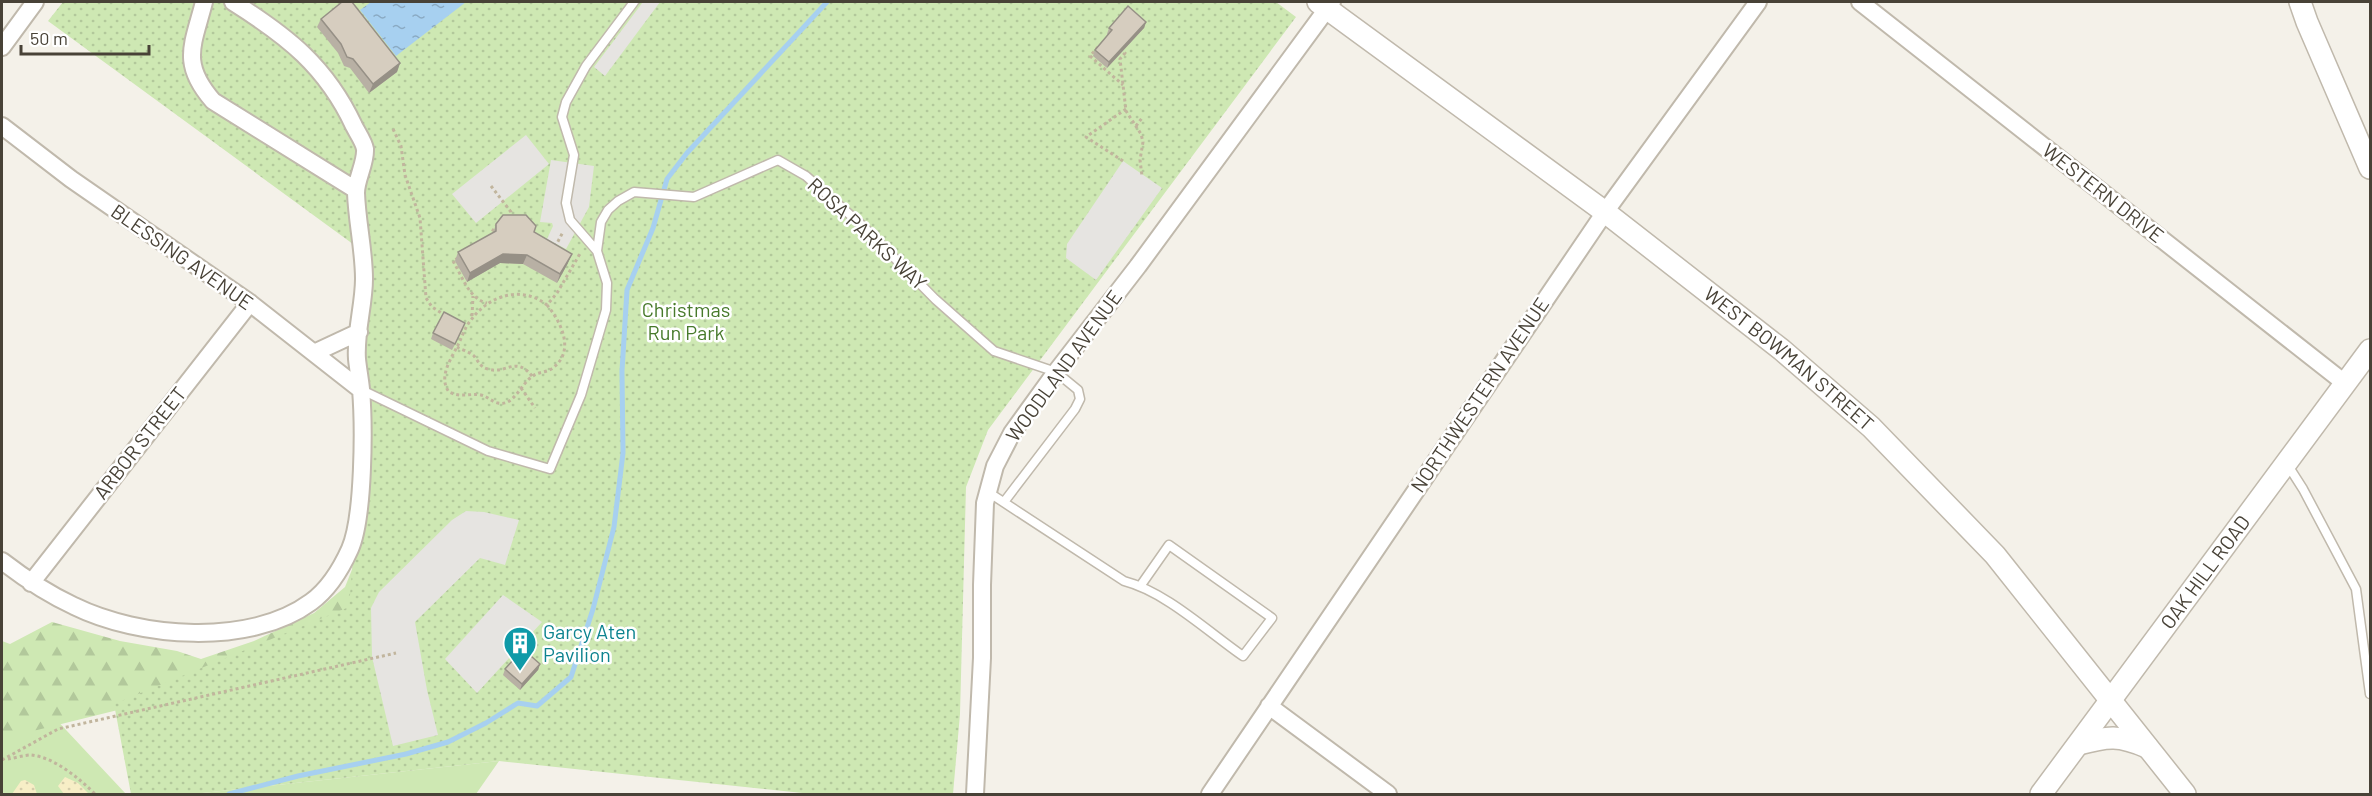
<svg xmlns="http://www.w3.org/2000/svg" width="2372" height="796" viewBox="0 0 2372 796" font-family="Barlow,sans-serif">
<defs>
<pattern id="forest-firs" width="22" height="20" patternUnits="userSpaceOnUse" patternTransform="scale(1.5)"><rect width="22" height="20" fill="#cee8b3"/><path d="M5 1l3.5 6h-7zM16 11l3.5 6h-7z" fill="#b2c89b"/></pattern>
<pattern id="sand-dots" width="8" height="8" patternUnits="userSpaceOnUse" patternTransform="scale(1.5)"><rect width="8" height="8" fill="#f7eec6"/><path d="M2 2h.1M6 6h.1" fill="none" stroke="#d5cdab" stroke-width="1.8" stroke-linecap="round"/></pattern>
<pattern id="park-dots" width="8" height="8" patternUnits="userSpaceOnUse" patternTransform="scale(1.5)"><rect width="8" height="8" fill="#cee8b3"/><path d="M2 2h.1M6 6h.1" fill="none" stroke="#b2c89b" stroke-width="1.8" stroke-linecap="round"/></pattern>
<pattern id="water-ripples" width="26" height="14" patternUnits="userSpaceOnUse" patternTransform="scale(1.5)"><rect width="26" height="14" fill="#a7d0f0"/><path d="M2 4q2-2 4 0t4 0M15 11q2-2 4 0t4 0" fill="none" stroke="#8aaac3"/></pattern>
</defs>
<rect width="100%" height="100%" fill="#f4f1e9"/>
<!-- grass -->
<path fill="#cee8b3" d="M52,715l74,79h-124v-60z
M499,761l-23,33h-283z"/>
<!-- forest -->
<path fill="url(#forest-firs)" d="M353,567l18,56 -225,80 -129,32 -15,8v-102l8,3 42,-22 68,19 57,10 24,8 53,-18 60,-28 31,-26z"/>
<!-- sand -->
<path fill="url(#sand-dots)" d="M65,777l13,6 11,11h-25l-6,-8z
M25,780l9,5 3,9h-25l9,-13z"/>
<!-- park -->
<path fill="url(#park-dots)" d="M63,2h1213l20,15 -308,413 -22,57 -6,227 -7,80h-141l-313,-33 -306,33h-62l-17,-90 235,-97 12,-142 7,-210 -320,-234z"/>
<!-- parking -->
<path fill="#e6e4e1" d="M643,2h17l-55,74 -11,-9z
M526,135l23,29 -73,59 -24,-29z
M551,160l43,6 -5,41 -23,42 -19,-10 6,-13 -1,-3 -12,-1z
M1123,161l39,27 -66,92 -30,-22 1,-14z
M466,511l18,1 35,8 -14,45 -25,-7 -65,64 12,68 11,45 -45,11 -21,-89 -1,-49 8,-16 73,-72z
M503,595l39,27 -65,71 -32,-34z"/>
<!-- water -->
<path fill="url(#water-ripples)" d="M371,2h95l-70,54 -36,-46z"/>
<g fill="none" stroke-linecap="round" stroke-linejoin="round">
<!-- stream -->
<path stroke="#a7d0f0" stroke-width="5" d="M229,794l69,-18 108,-22 42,-12 38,-19 32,-20 19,3 34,-29 22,-68 21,-82 9,-74 -1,-82 5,-81 26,-62 14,-49 20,-26 140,-151"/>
<!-- service casing -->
<g stroke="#c0b9ac" stroke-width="11">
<path id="service" d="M597,251l-27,-31 -4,-17 8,-48 -12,-38 4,-15 20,-36 48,-64
M362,390l126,61 62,18 31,-74 25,-85 1,-27 -10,-32 4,-29 7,-12 10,-9 16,-9 60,5 84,-37 28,16 59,52 70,71 59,52 62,21 22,18 2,9 -5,10 -71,93
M2287,464l16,25 53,100 14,105
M988,492l136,89c42,11 83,50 119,75l29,-38 -103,-73 -28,40"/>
</g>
<!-- minor casing -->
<g stroke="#c0b9ac" stroke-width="20">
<path id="minor" d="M204,2c-11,43 -24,61 9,99l143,89
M1860,2l486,382
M2,47l33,-45
M2,126l69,53 179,124 111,87
M314,353l45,-21
M2,561c22,17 46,33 72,45 65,32 176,41 237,-4 18,-13 30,-33 39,-53 14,-32 14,-123 11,-160 -1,-10 -3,-20 -4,-30 -2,-26 7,-54 7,-80 0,-29 -7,-57 -8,-86 0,-14 10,-30 9,-44 -1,-7 -8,-17 -11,-23 -28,-60 -67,-90 -121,-124
M31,583l219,-280
M1269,706l119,88
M975,794l7,-136v-73l3,-82 10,-37 17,-33 44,-61 82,-106 194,-264
M1210,794l395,-582 153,-210"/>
</g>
<!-- tertiary casing -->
<g stroke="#c0b9ac" stroke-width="24">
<g id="tertiary">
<path id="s1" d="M1318,2l287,210 177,138 89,77 124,128 190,239"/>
<path d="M2300,2l7,20 63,146"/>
<path d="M2079,744c29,-8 40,-9 68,3"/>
<path id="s2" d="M2041,794l329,-444"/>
</g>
</g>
<!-- path -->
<path stroke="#c1b59d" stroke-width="3" stroke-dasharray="3 3" stroke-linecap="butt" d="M1098,47l-8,9 33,29
M1120,49l5,4 -5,6 6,52 15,23 2,8 -3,18 2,16
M1136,126l6,-8
M393,129l8,17 4,29 15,43 6,80 6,9 14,9
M1123,161l-37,-24 40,-28
M491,186l20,26v7
M491,237v-4l6,-8
M555,247l8,-15
M458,258l-5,3c9,15 16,38 34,42
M547,305c14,17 28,45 7,62 -6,6 -15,4 -21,9 -12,7 -19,31 -35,27 -6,-1 -11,-7 -17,-8 -11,-2 -20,3 -32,-3 -11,-15 2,-33 9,-47 4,-8 7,-18 13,-25 18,-25 51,-35 76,-15l10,-12 24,-41
M472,316l1,-20
M457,347c5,3 13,5 17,9 5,6 6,11 14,13 18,6 27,-14 44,7
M521,388l14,20
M8,759c7,-1 16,-4 23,-4 23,2 49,24 64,39
M2,760l56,-31 338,-76"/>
<!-- service -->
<use href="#service" stroke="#fff" stroke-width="8"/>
<!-- minor -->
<use href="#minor" stroke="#fff" stroke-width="16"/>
<!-- tertiary -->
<use href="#tertiary" stroke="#fff" stroke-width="21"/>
</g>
<!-- wall -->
<path fill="#b8b0a4" d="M321,19l79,44 -3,9 -28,21 -19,-25 -6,-2 -6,-13 -21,-26z
M1146,22l-2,6 -37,40 -14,-12 2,-6 13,-15 -1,-1 2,-6z
M496,224l38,8 34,31 -11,20 -34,-19 -23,-1 -33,19 -12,-21 3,-9 35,-19z
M463,329l-11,21 -21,-11 2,-6z
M540,664l-2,6 -18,20 -17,-15 2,-6z"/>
<!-- shaded-wall -->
<path fill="#969086" d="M1146,22l-2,6 -37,40 2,-6z
M400,63l-3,9 -28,21 4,-9z
M503,254l24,1 -4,9 -23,-1 -33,19 3,-9z
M572,254l-4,9 -11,20 3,-9z
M540,664l-2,6 -18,20 2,-6z"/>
<!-- building -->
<path fill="#d6cdbf" stroke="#969086" stroke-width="1.5" d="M342,2h10l48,61 -27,21 -20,-25 -6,-2 -6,-13 -20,-25z
M1128,6l18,16 -37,40 -14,-12 17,-20 -3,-2z
M503,215h23l10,11 -2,6 38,22 -12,20 -33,-19 -24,-1 -33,19 -12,-21 38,-21v-7z
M444,312l21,11 -10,21 -22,-11z
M523,649l17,15 -18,20 -17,-15z"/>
<!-- icons -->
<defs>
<g id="building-pin" transform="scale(1.725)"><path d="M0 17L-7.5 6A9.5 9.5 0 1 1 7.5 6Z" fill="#0f9aa8" stroke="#fff"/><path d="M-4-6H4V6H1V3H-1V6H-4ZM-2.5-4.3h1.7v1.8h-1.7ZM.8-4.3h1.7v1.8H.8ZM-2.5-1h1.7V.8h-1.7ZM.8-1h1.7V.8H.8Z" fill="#fff"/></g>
</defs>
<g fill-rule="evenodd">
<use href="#building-pin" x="520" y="643"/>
</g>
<g text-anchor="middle" stroke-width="5" stroke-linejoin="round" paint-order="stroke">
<!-- street labels -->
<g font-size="20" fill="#484237" stroke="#fff">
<text transform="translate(2103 193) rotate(38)" y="7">WESTERN DRIVE</text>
<text transform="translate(867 234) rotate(43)" y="7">ROSA PARKS WAY</text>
<text transform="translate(182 257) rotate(35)" y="7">BLESSING AVENUE</text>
<text dy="7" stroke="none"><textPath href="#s1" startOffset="591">WEST BOWMAN STREET</textPath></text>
<text transform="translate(1064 366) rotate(-54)" y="7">WOODLAND AVENUE</text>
<text transform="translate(1480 395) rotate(-56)" y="7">NORTHWESTERN AVENUE</text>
<text transform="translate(140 443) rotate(-52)" y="7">ARBOR STREET</text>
<text dy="7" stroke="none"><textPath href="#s2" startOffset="276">OAK HILL ROAD</textPath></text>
</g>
<!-- park labels -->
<g font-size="20" fill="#477a2b" stroke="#fff">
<text x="686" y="317">Christmas<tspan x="686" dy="23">Run Park</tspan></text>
</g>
<!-- culture labels -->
<g font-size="20" fill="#0d838f" stroke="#fff" text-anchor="start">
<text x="543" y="639">Garcy Aten<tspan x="543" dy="23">Pavilion</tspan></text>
</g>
</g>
<!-- border -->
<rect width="2372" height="796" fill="none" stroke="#484237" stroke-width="6"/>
<!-- scale -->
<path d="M21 45v9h128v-9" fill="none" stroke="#484237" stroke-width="3"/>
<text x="30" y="45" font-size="18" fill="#484237" stroke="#ffffff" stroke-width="4.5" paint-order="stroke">50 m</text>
</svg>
